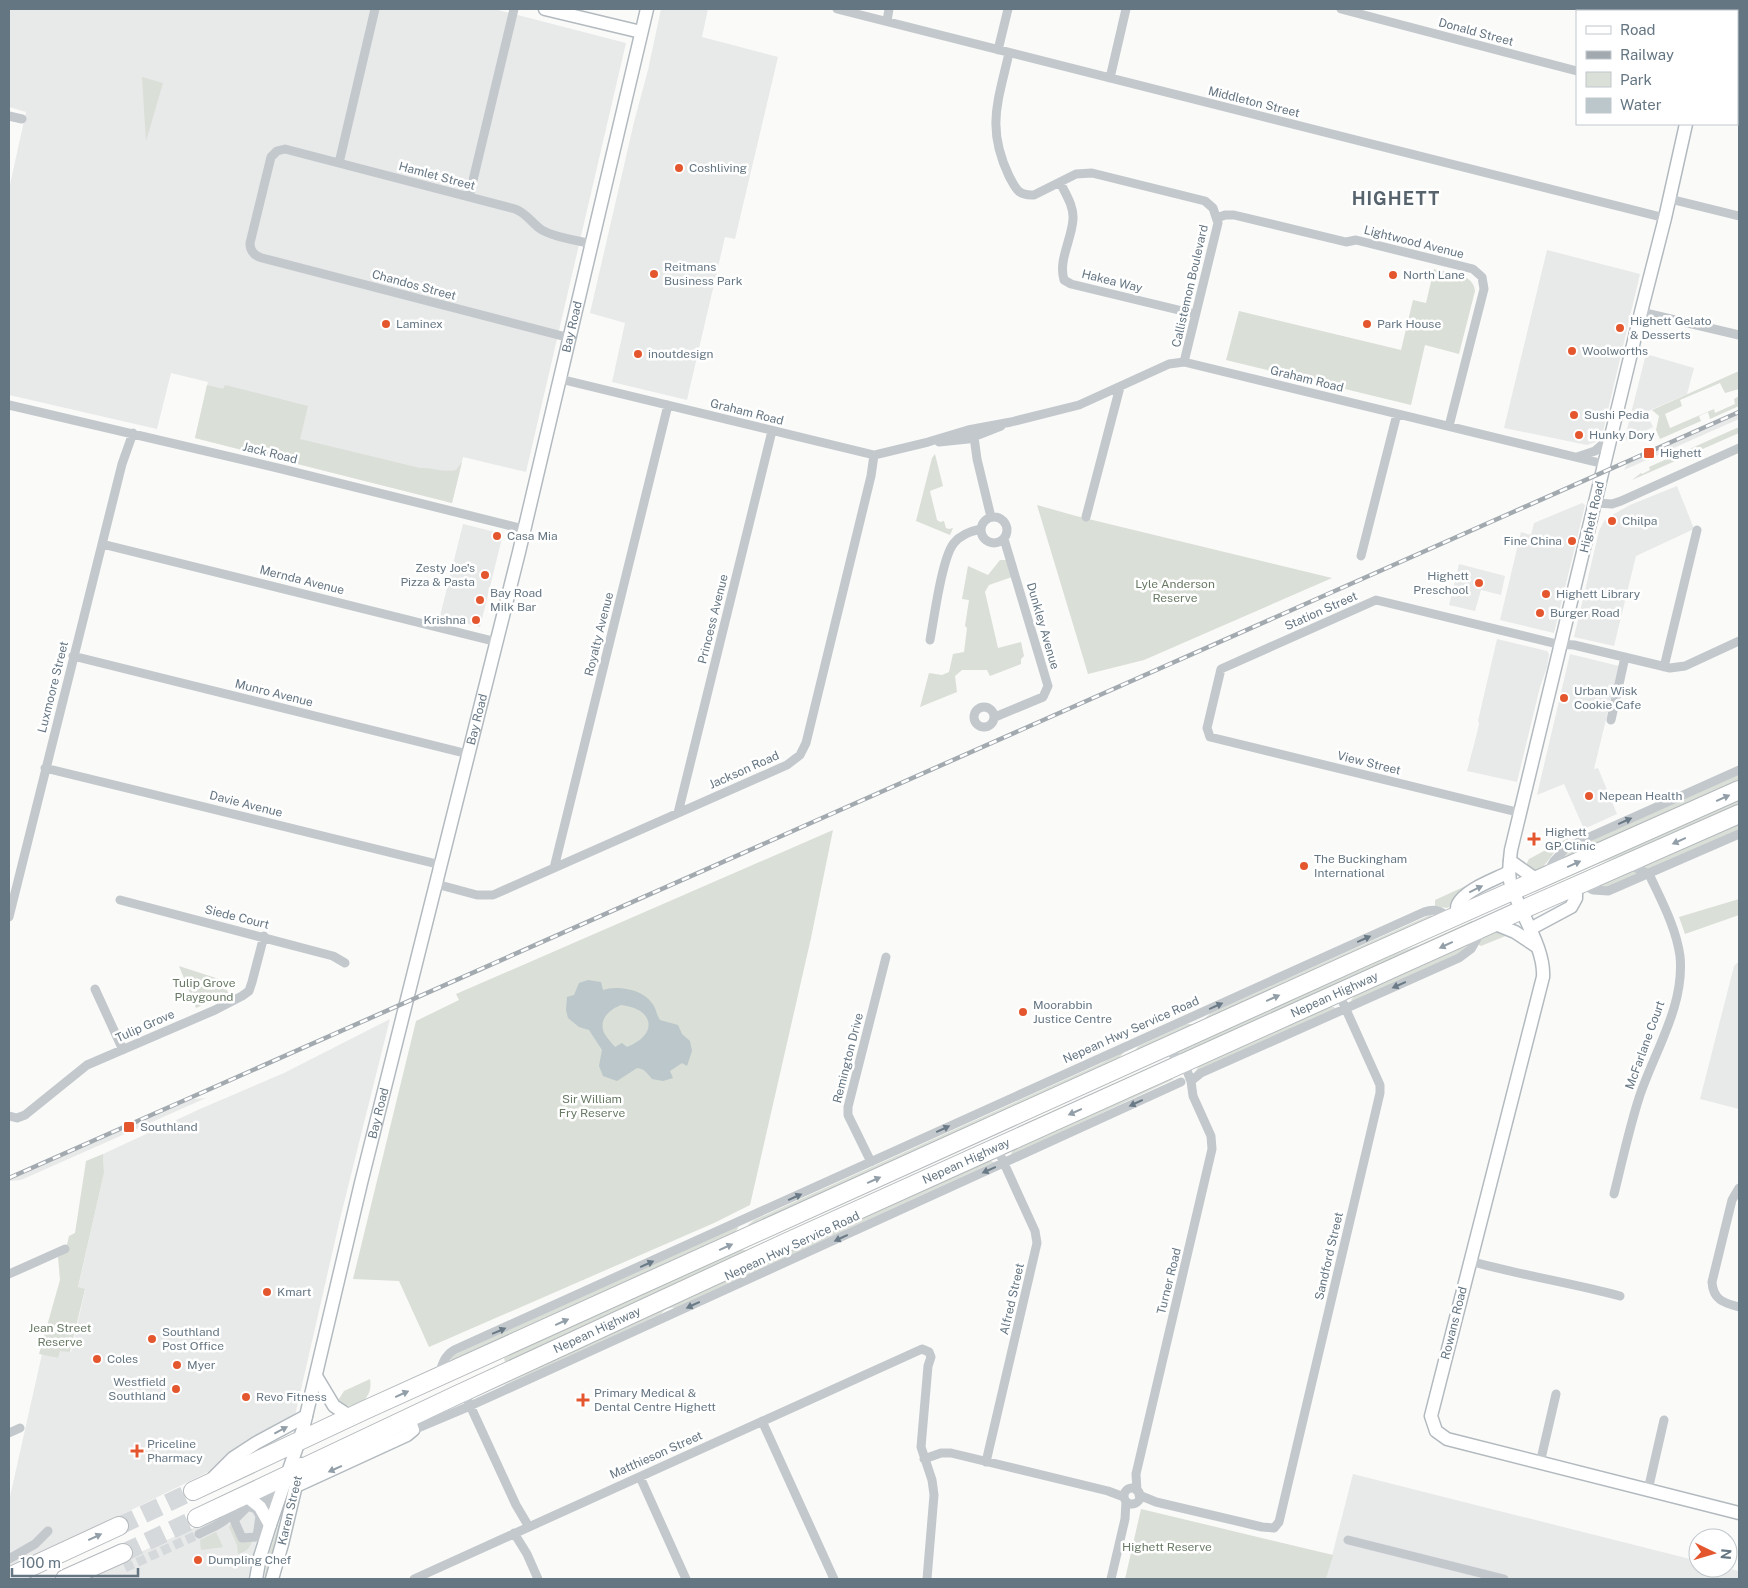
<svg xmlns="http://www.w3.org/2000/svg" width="1748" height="1588" viewBox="0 0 1748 1588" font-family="'Public Sans',sans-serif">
<rect width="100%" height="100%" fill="#fafaf8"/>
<!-- built -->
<path fill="#e8e9e9" d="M9,9h485l132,34 -100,429 -63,-15 -11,46 -257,-65 13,-56 -37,-9 -14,56 -148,-34v-206l17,-77 -17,-5z
M661,9h47l-6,28 76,20 -43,182 -10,-2 -38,163 -75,-18 13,-59 -35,-10 44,-191 14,-52z
M1547,250l93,24 -39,166 -14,5 -83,-17z
M1646,354l48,14 -7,26 -41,18 7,15 -6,3v2l-20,9 -2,-4z
M1739,410v9l-115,51 6,-11z
M1677,486l17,43 -58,27 -22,90 -40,-9 25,-106 5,-10 10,-7 16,-9z
M1582,503l3,2 -3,13 -28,115 -54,-13 21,-88 10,3 3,-12z
M463,524l40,10 -23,93 -40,-11z
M1459,564l46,12 -4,19 -20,-5 -6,21 -26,-6z
M1497,639l50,12 2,3 -2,13 -7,20 -23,95 -50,-11 10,-38 2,-10 -1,-2z
M1570,654l49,12 -25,103 4,-1 19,46 -33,15 -20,-45 -27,11z
M1739,961v148l-39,-10 34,-133z
M390,1019l-50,200 -46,201 -66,36 -16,14 -113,56 -90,41v-66l33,-147 15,4 3,-8 11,2 14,-62 -7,-2 26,-115 -1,-19 97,-45 84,-36z
M206,1098l-185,82 -12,1v-5l171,-76z
M1353,1474l345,87v7h28l13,3v8h-413z
M254,1507l5,22 -11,50h-167l139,-63 25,-8z"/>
<!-- green -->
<path fill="#dadfd7" d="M142,77l21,6 -17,58z
M1434,269c14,4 40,4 41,22l-16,63 -34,-9 -14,60 -185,-45 13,-49 162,39 12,-50 13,3z
M1739,371v11l-1,1 1,6 -14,4 -5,-10 -40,17 2,6 -17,8 5,14 44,-19 1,4 20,-9 -1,-5 5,-3v10l-29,13 -2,-7 -9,4 2,5 -41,18 -4,-9 3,-14 -7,-6z
M207,385l16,4 2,-4 83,21 -8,33 120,29c12,-1 23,5 36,2l6,-8 -10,41 -257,-65z
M1739,427v6l-107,47 9,-7 1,1 8,-4 -1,-3z
M935,454l8,32 -13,5 7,29 3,2 4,-1 2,7 3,1 4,-1 -3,7 -34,-14 16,-63z
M1037,505l39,11 256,62 -188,82 -56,14z
M1000,560h7l5,17 -23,8 -4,7 13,56 23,-6 3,14 -3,3v5l-31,12 -3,-6h-25l-7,6 2,16 -37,15 9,-34 13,2 7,-3 4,-18 11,-2 3,-24 -2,-2 4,-26 -7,-1 6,-33 20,9z
M1739,774v8l-178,77 7,-6 11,-7z
M1739,797v10l-78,34 -63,23 -63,28 -4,-2z
M1739,822v7l-95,43 -6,-5z
M833,830l-22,108 -61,267 -36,18 -285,124 -30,-66 -46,-2 63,-258 43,-21 -3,-6z
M1568,838v2c-5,4 -11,9 -15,14 -7,9 -10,16 -21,18l-6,-7 3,-6z
M1632,870l7,3 -32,14h-11z
M1470,884l-17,21 -6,3 -12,-2v-6z
M1739,899v16l-54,19 -6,-17z
M1430,915l5,1 -221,101 -10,2 7,-6z
M1472,921l2,1 -289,133h-5l-4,-4 188,-86 55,-20z
M1498,931l15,2 -32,13 -2,-1 -1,-3 9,-8z
M1467,943l3,1 -13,11 -105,47 -1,-2 7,-8z
M179,966l43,14 7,14 -33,14z
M1325,1006l9,1 2,2 -140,65 -1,-2 6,-9z
M1187,1024h12l-67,29 7,-7z
M1128,1048l-13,14 -367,166v-3l6,-5 348,-157z
M1170,1079h4l-161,76 -2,-1 3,-7z
M103,1154l1,19 -26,114 7,2 -15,63 -10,-1 -2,7 -19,-4 21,-74 -2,-23 7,-4 4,-17 6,-3 11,-72z
M991,1161l3,1 -319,146c-5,-1 -11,2 -14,6l-156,72 -1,-1 142,-69 336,-154z
M739,1225l-2,5 -6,5 -279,126 -2,-3 6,-4z
M740,1247l2,3h8l-221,104 -24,8 -1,-4z
M370,1379c4,20 -15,34 -33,23l7,-11z
M1141,1509l192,46 -7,24h-201z
M234,1520l8,17h11c-2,10 -5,14 -15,17l-1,-9 -8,-18z
M279,1523l4,1 -17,55h-2l5,-25z
M216,1532l7,15 -22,3 -1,-10z"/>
<!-- water -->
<path fill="#bbc7cb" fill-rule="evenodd" d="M588,980l13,2 2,8c14,-5 39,-1 48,12 5,5 5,12 9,18l18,5 4,9 8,7 2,10 -5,15 -5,-3 -12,8 3,7 -10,3 -11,-2c-5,-6 -7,-10 -15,-11l-20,13 -14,-5 -4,-10 3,-16 -13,-20 -10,-3 -11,-9 -2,-8 1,-13 7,-2 5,-12zM621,1005c32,3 39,29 6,42l-5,-4 -7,4c-4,-5 -11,-12 -12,-17 -3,-13 8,-21 18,-25z"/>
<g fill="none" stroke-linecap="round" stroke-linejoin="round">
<!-- street-tunnel -->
<path stroke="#d5d9db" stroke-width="9" stroke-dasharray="9 4.5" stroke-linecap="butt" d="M125,1568l74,-34"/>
<!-- highway-tunnel -->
<path stroke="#d5d9db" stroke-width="18" stroke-dasharray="18 9" stroke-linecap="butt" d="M119,1526l74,-35
M123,1553l74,-35"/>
<!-- secondary casing -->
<g stroke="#b3babf" stroke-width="15">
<g id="secondary">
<path d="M545,9l96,23"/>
<path d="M1713,11v-2"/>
<path d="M1686,124l-21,94 -24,94 -130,538c-1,10 -3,21 -1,31 8,30 35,66 33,96l-112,439 5,15 11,8 292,74"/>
<path d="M1510,861l27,19"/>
<path d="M1458,916c-1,-4 -2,-8 0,-12 8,-15 36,-24 51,-32"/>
<path d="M1493,923l22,9 21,14"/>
<path d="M1530,929l41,-22 5,-9v-12"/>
<path d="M316,1376l18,30 17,11"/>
<path d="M213,1478l20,-20 23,-15 50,-27"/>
<path d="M296,1486l111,-51 6,-5 -4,-11"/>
<path d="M245,1495l15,12 10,18"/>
<path id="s1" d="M256,1579l4,-22 10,-32 33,-96 58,-246 158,-631 128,-543"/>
<path id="s2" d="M272,1579l10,-35 19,-80"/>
</g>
</g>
<!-- highway casing -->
<g stroke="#b4b9bd" stroke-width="20">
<g id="highway">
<path d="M193,1491l172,-81 997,-452 377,-168"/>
<path id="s3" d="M197,1518l260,-123 328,-152 750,-339 204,-90"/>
<path d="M9,1577l110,-51"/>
<path d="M65,1579l58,-26"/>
</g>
</g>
<!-- street -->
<path stroke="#c3c8cc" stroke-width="9" d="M837,9l828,209
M1341,9l236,62
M887,21l2,-12
M998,50l10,-41
M1009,53c-11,49 -23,74 0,123 7,13 9,20 25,19l42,-21 16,-1 113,28 8,7 5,15 -34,139
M1110,78l16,-69
M1737,91h2
M9,116l13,3
M339,163l36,-154
M1060,182c5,11 14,24 13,37 -1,20 -15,41 -9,61l7,4 124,30
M469,197l45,-188
M1670,199l69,17
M1217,218l8,-3h9l112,27 10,-2 117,29 9,8 2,12 -35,137
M1641,312l98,23
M570,338l-308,-80c-7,-2 -12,-6 -12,-15l21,-86 6,-6 8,-2 230,60c12,4 17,15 27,21 14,8 34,10 50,14
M560,379l314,76 54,-13 40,-12 43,-8 68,-17 90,-41 15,-2 420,102
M9,405l277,65 238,59
M968,430l6,7 3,22 14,58
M939,442l29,-3 33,-13
M1577,457l18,-6 15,-13
M1596,503l16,1 9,-3 118,-53
M981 530a13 13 0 1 1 26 0a13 13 0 1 1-26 0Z
M1086,517l34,-130
M102,544l395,98
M1361,556l36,-142
M930,640c4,-21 12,-83 24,-97 7,-9 17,-12 27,-14
M73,656l395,98
M1664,667l33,-137
M974 717a10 10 0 1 1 20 0a10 10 0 1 1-20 0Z
M995,717l48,-20 5,-11 -44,-147
M1611,720l14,-63
M45,768l396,97
M678,813l94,-382
M1521,813l-311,-76 -3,-9 14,-59 155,-69 181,44 17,1 96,23 15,-2 54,-25
M554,868l114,-463
M1547,873l7,-12 13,-14 172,-77
M436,884l41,11h16l294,-130 13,-10 6,-12 65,-267 3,-21
M1581,884l12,6 15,1 131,-57
M120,900l213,56 12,7
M9,917l113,-453 11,-31
M95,989l28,61
M1191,1081l10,-8 258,-115 12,-9 11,-19
M9,1116l8,2 8,-3 62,-50 128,-55 27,-14 7,-5 3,-9 12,-46
M871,1162l-23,-47v-8l38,-150
M1739,1188l-7,12 -20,82c1,18 12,21 27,25
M1614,1194c8,-32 15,-65 25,-96 15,-46 46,-92 41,-142 -4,-29 -19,-56 -31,-82l-22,-10
M1470,1261c50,14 101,22 150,35
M9,1274l56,-25
M439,1375c3,-10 5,-19 15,-25l970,-438c12,-4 18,-1 26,7
M468,1401l48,104 13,22
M762,1421l72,158
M413,1430l57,-24 711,-324
M9,1433l11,-5
M924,1459l17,-6h10l157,38 16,6
M986,1462l51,-219 -2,-12 -38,-83
M1540,1463l16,-69
M640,1477l46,102
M1124 1496a8 8 0 1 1 16 0a8 8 0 1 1-16 0Z
M1648,1490l16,-70
M1137,1491l-1,-17 76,-325 -1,-13 -18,-40 -2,-15 -7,-18 -19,-15
M271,1494l1,1 -4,13 -9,-7z
M1139,1495l17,7 106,25 12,1 5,-6 101,-429v-8l-4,-9 -37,-82
M248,1506l8,3 4,7 -3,21 -15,1 -8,-18z
M514,1533l13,21 11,25
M199,1534c17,-9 34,-12 35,-34
M1348,1540l156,39
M9,1559l26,-15 13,-13
M414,1579l508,-230 7,3 2,5 -3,9 -7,81 11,33 2,15 -7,84
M1111,1579l14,-60 1,-18"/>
<!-- secondary -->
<use href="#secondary" stroke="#fff" stroke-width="12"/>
<!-- highway -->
<use href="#highway" stroke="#fff" stroke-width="18"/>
<!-- rail casing -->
<g stroke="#a2aab0" stroke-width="4.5">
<path id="rail" d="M9,1178l1730,-766"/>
</g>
<!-- rail -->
<use href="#rail" stroke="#fff" stroke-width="2.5" stroke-dasharray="8" stroke-linecap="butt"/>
</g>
<!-- one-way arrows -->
<defs><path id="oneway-solid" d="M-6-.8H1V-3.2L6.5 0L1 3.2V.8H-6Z" transform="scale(1.25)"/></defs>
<g fill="#939fa8">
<use href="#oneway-solid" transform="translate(1723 798) rotate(-24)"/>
<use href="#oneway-solid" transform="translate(1679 841) rotate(156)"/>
<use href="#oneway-solid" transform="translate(1574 864) rotate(-24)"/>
<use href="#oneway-solid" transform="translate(1476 889) rotate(-26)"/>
<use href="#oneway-solid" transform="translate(1446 945) rotate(155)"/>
<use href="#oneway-solid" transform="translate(1273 998) rotate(-24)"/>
<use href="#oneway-solid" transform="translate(1075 1112) rotate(156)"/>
<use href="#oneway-solid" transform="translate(874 1180) rotate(-24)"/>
<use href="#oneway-solid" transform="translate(726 1247) rotate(-24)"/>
<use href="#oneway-solid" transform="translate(562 1322) rotate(-24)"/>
<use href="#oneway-solid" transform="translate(402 1394) rotate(-24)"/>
<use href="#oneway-solid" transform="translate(281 1430) rotate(-28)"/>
<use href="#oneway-solid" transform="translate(335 1469) rotate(156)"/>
<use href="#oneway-solid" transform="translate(95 1537) rotate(-25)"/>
</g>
<g fill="#6a7a87">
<use href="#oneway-solid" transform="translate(1625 821) rotate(-24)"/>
<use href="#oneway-solid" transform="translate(1364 939) rotate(-24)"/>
<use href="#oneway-solid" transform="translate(1399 985) rotate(156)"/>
<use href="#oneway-solid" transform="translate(1216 1006) rotate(-24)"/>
<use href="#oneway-solid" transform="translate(1136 1103) rotate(155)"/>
<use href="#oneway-solid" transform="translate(943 1129) rotate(-25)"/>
<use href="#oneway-solid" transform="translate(989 1170) rotate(156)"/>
<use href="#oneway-solid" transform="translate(795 1197) rotate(-24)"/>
<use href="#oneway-solid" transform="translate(841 1238) rotate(155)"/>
<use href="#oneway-solid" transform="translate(647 1264) rotate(-24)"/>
<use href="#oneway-solid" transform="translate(693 1305) rotate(155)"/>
<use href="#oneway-solid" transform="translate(499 1331) rotate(-23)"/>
</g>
<!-- markers -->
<g fill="#e4572e" stroke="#fff" stroke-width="2">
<circle cx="679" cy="168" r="5"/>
<circle cx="654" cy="274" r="5"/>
<circle cx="1393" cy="275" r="5"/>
<circle cx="386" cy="324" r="5"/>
<circle cx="1367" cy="324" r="5"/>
<circle cx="1620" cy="328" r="5"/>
<circle cx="1572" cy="351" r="5"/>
<circle cx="638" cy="354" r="5"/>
<circle cx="1574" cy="415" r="5"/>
<circle cx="1579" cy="435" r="5"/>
<rect x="1643" y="447" width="12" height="12" rx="2.5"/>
<circle cx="1612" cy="521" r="5"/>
<circle cx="497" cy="536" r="5"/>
<circle cx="1572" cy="541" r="5"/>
<circle cx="485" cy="575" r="5"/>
<circle cx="1479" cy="583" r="5"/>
<circle cx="1546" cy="594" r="5"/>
<circle cx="480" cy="600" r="5"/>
<circle cx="1540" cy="613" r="5"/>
<circle cx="476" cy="620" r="5"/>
<circle cx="1564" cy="698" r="5"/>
<circle cx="1589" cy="796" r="5"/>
<path d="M1531.5 831.5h5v5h5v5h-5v5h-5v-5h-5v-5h5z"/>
<circle cx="1304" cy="866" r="5"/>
<circle cx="1023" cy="1012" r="5"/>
<rect x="123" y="1121" width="12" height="12" rx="2.5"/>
<circle cx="267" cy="1292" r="5"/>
<circle cx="152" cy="1339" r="5"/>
<circle cx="97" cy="1359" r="5"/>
<circle cx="177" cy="1365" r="5"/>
<circle cx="176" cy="1389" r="5"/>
<circle cx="246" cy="1397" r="5"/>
<path d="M580.5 1392.5h5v5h5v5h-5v5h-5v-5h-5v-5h5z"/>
<path d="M134.5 1443.5h5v5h5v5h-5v5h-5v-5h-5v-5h5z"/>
<circle cx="198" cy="1560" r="5"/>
</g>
<g text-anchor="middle" stroke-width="5" stroke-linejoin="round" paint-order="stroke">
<!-- street labels -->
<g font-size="12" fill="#657683" stroke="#fff">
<text transform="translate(1476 32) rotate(15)" y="4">Donald Street</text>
<text transform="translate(1254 102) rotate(14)" y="4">Middleton Street</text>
<text transform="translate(437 176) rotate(15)" y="4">Hamlet Street</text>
<text transform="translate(1414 242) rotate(14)" y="4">Lightwood Avenue</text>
<text transform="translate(1112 281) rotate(14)" y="4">Hakea Way</text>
<text transform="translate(414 285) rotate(15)" y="4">Chandos Street</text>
<text transform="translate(1190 286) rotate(-77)" y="4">Callistemon Boulevard</text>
<text dy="4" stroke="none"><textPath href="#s1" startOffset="1292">Bay Road</textPath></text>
<text transform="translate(1307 379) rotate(14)" y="4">Graham Road</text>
<text transform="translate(747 412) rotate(14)" y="4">Graham Road</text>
<text transform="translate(270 453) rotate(14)" y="4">Jack Road</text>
<text transform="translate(1592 517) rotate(-77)" y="4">Highett Road</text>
<text transform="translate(302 580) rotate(14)" y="4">Mernda Avenue</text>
<text transform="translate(1321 611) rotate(-24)" y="4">Station Street</text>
<text transform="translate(713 619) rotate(-76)" y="4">Princess Avenue</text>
<text transform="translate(1043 626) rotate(74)" y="4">Dunkley Avenue</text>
<text transform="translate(599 634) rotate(-76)" y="4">Royalty Avenue</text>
<text transform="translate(53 687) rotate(-76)" y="4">Luxmoore Street</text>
<text transform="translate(274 693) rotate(14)" y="4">Munro Avenue</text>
<text dy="4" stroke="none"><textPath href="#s1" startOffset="888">Bay Road</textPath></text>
<text transform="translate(1369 763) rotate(14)" y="4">View Street</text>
<text transform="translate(744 770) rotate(-24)" y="4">Jackson Road</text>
<text transform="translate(246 804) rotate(14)" y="4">Davie Avenue</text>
<text transform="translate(237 917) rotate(14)" y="4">Siede Court</text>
<text dy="4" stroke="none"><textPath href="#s3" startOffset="1252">Nepean Highway</textPath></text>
<text transform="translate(145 1026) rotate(-24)" y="4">Tulip Grove</text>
<text transform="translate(1131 1030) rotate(-24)" y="4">Nepean Hwy Service Road</text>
<text transform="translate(1645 1045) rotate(-70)" y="4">McFarlane Court</text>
<text transform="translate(848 1058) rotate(-76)" y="4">Remington Drive</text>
<text dy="4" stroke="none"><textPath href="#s1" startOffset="482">Bay Road</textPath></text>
<text dy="4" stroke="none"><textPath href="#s3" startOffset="848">Nepean Highway</textPath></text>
<text transform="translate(792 1246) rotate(-25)" y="4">Nepean Hwy Service Road</text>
<text transform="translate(1329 1256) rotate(-77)" y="4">Sandford Street</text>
<text transform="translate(1169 1281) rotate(-76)" y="4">Turner Road</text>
<text transform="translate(1012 1299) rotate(-77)" y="4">Alfred Street</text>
<text transform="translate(1454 1323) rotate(-76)" y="4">Rowans Road</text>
<text dy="4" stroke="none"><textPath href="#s3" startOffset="442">Nepean Highway</textPath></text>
<text transform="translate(656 1455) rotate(-24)" y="4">Matthieson Street</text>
<text dy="4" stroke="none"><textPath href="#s2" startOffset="71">Karen Street</textPath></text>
</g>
<!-- poi labels -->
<g font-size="12" fill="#657683" stroke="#fff" text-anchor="start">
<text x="689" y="172">Coshliving</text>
<text x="664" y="271">Reitmans<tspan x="664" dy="14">Business Park</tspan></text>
<text x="1403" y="279">North Lane</text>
<text x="1630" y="325">Highett Gelato<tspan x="1630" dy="14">&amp; Desserts</tspan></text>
<text x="396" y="328">Laminex</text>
<text x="1377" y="328">Park House</text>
<text x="1582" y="355">Woolworths</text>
<text x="648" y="358">inoutdesign</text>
<text x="1584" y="419">Sushi Pedia</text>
<text x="1589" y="439">Hunky Dory</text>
<text x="1660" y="457">Highett</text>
<text x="1622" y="525">Chilpa</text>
<text x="507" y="540">Casa Mia</text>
<text x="1562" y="545" text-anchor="end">Fine China</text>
<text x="475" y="572" text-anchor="end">Zesty Joe's<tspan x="475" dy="14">Pizza &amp; Pasta</tspan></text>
<text x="1469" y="580" text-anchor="end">Highett<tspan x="1469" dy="14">Preschool</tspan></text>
<text x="490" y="597">Bay Road<tspan x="490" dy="14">Milk Bar</tspan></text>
<text x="1556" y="598">Highett Library</text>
<text x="1550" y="617">Burger Road</text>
<text x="466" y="624" text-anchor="end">Krishna</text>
<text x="1574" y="695">Urban Wisk<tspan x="1574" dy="14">Cookie Cafe</tspan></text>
<text x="1599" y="800">Nepean Health</text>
<text x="1545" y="836">Highett<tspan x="1545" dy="14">GP Clinic</tspan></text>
<text x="1314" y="863">The Buckingham<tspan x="1314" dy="14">International</tspan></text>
<text x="1033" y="1009">Moorabbin<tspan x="1033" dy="14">Justice Centre</tspan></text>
<text x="140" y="1131">Southland</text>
<text x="277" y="1296">Kmart</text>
<text x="162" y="1336">Southland<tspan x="162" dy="14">Post Office</tspan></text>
<text x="107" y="1363">Coles</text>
<text x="187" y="1369">Myer</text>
<text x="166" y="1386" text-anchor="end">Westfield<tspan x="166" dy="14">Southland</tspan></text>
<text x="594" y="1397">Primary Medical &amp;<tspan x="594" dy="14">Dental Centre Highett</tspan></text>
<text x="256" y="1401">Revo Fitness</text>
<text x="147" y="1448">Priceline<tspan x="147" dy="14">Pharmacy</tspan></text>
<text x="208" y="1564">Dumpling Chef</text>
</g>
<!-- park labels -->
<g font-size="12" fill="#687a64" stroke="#fff">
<text x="1175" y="588">Lyle Anderson<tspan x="1175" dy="14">Reserve</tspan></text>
<text x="204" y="987">Tulip Grove<tspan x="204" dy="14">Playgound</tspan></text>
<text x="592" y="1103">Sir William<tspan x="592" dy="14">Fry Reserve</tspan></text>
<text x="60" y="1332">Jean Street<tspan x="60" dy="14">Reserve</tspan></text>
<text x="1167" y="1551">Highett Reserve</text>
</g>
<!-- district labels -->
<g font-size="18" font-weight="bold" letter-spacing="1" fill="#57646e" stroke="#fff">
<text x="1396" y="205">HIGHETT</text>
</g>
</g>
<!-- border -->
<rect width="1748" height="1588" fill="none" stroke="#657683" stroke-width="20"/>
<!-- legend -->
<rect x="1576" y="10" width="162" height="115" fill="#ffffff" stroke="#c1c8cd"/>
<rect x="1586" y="26" width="25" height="8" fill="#ffffff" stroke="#c1c8cd"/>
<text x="1620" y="35" font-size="15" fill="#657683">Road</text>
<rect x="1586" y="51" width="25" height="8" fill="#a2aab0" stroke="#c1c8cd"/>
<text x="1620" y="60" font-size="15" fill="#657683">Railway</text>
<rect x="1586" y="72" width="25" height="15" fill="#dadfd7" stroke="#c1c8cd"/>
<text x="1620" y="85" font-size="15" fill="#657683">Park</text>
<rect x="1586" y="98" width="25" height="15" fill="#bbc7cb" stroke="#c1c8cd"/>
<text x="1620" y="110" font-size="15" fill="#657683">Water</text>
<!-- north arrow -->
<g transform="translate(1713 1553) rotate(95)"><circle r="24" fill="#ffffff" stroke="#c1c8cd"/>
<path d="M0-4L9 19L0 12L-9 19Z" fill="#e4572e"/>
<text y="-8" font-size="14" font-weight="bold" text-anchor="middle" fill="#657683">N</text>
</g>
<!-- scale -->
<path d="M12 1568v8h126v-8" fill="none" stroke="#657683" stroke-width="2.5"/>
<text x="20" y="1568" font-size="15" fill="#657683" stroke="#ffffff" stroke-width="4" paint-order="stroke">100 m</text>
</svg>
